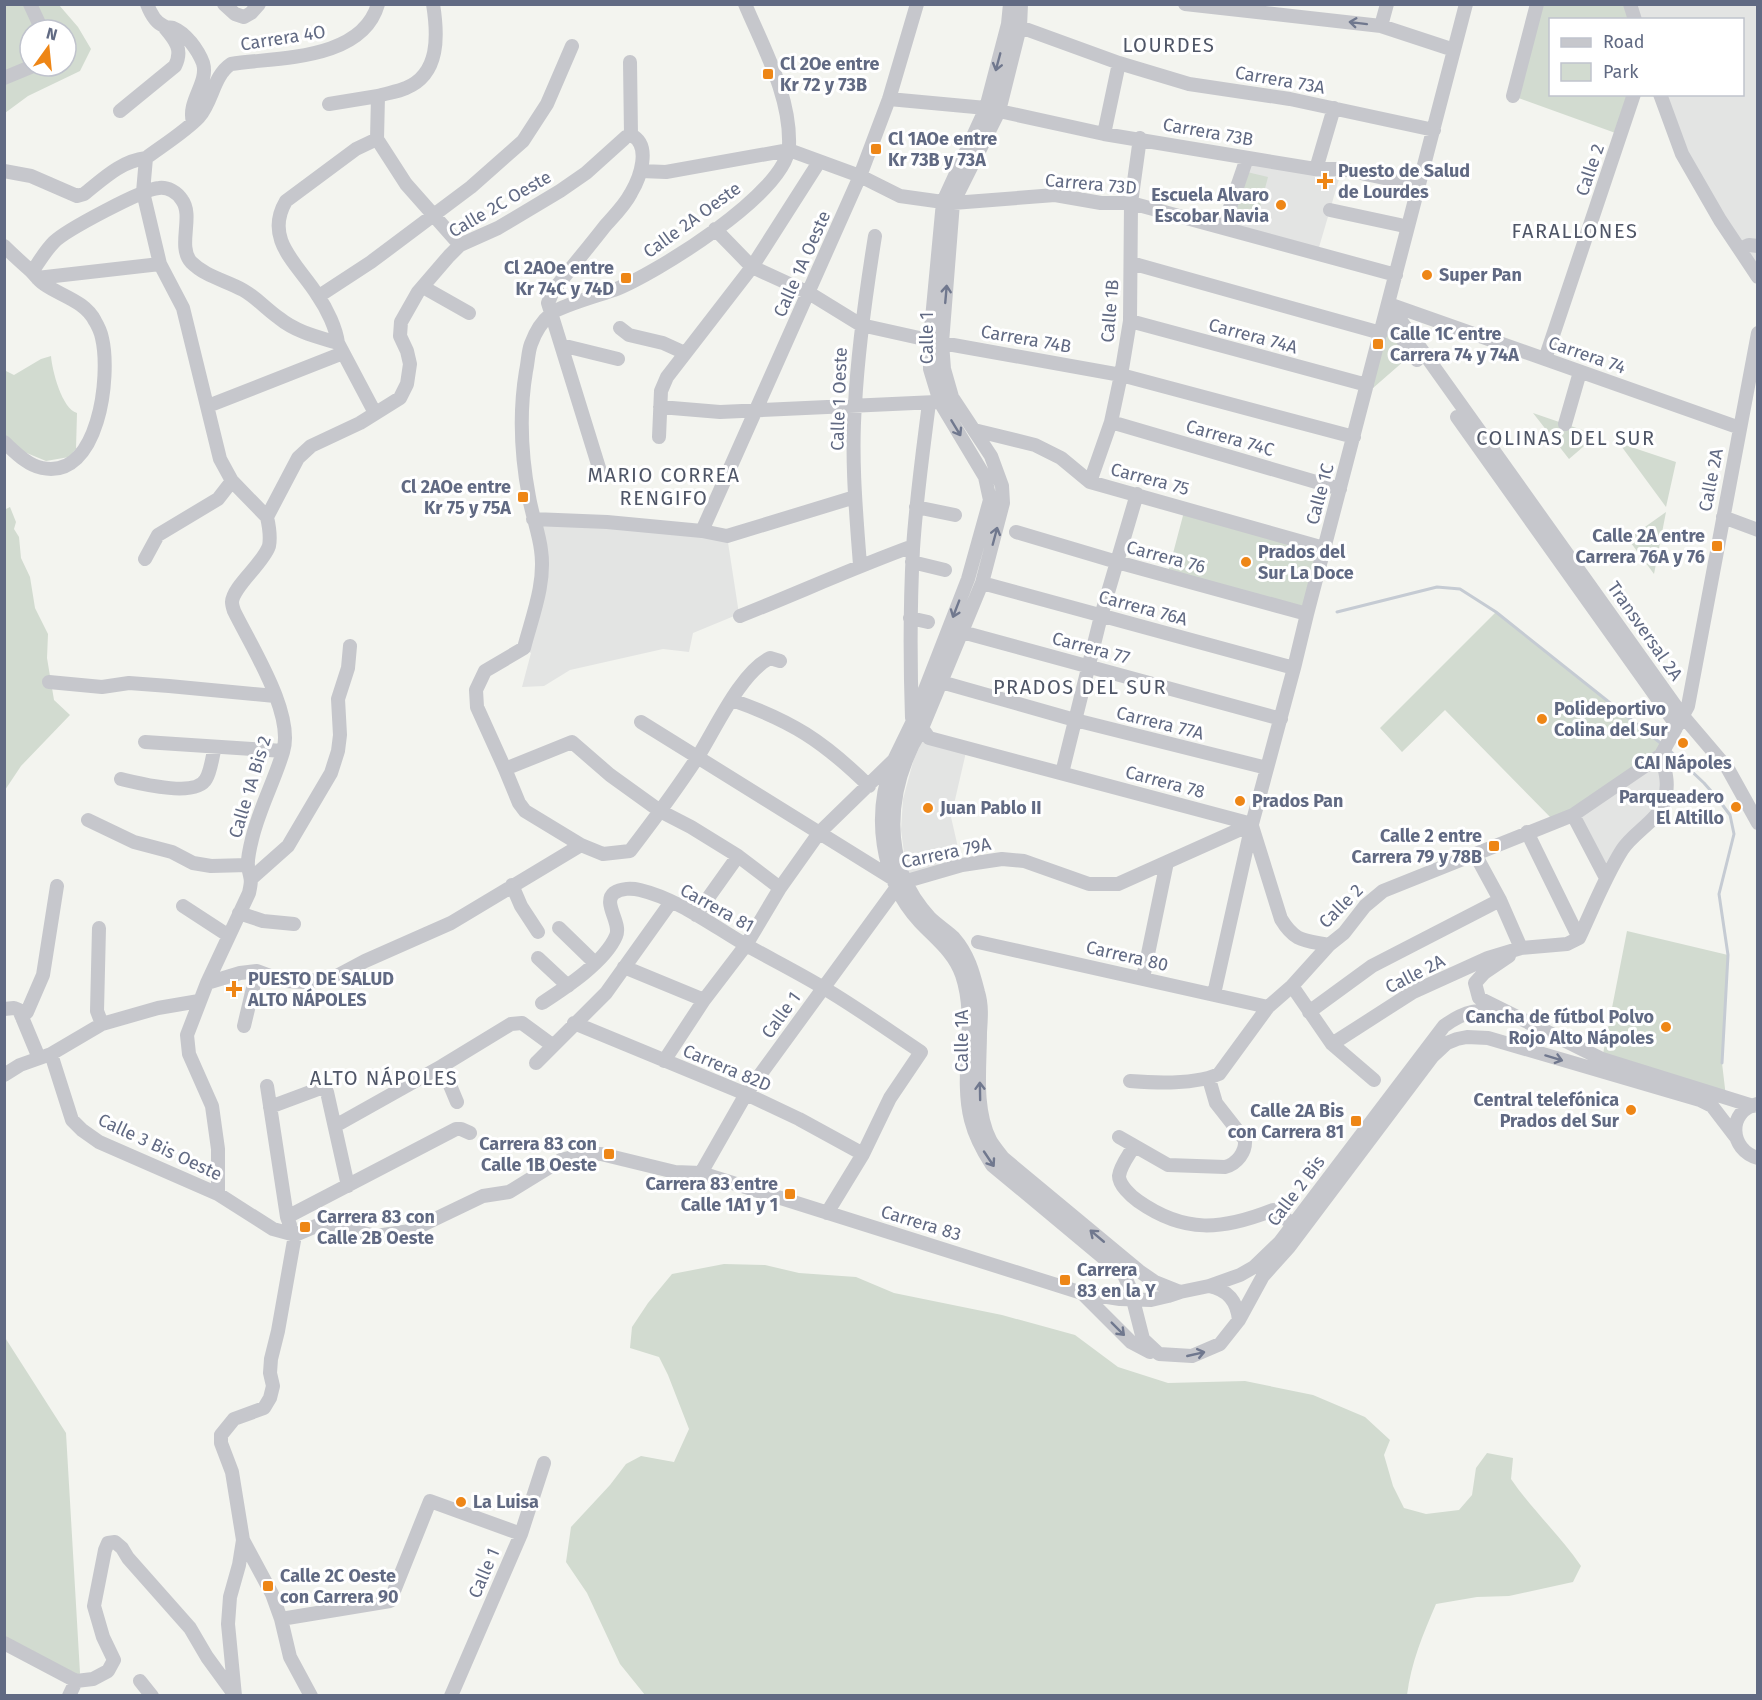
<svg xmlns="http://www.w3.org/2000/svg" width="1762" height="1700" viewBox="0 0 1762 1700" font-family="'Fira Sans',sans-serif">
<rect width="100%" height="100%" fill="#f3f4ef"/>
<!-- built -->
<path fill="#e3e4e3" d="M1630,5h127v272l-37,-57 -60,-125 82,-1v-74l-107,-1z
M1247,158l95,11 -25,85 -94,-26z
M533,519l194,17 12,78 -46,19 -4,19 -26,-3 -93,21 -26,16 -22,1 9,-34 -7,-5 18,-72z
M925,739l42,9 -16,69 11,48 -51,16 -6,-21 -4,-30 2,-31 10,-37 9,-21z
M1661,755l7,33 -62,90 -33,-63z"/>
<!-- green -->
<path fill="#d2dbd0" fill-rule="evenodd" d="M5,5h54l19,22 13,22 -11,22 -52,25 -23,17zM30,30h36v36h-36z
M1537,5h93l5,14 -85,1v74l84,1 -13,40 -108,-39z
M1247,172l21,5 -10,38 -21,-5z
M1386,316l26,38 -47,41z
M51,356c1,14 11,53 26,57l-1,36 -7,8 -23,4 -29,-12h-12l-1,-79 10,5 27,-16z
M1533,413l64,22 -28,24z
M1619,443l57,19 -10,45z
M10,507l6,15 -2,7 5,8 2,21 9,19 5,31 13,26 -1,24 7,42 16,15 -49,51 -16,24 -1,-280z
M1185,508l139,40 -17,66 -140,-38z
M1666,512l-12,62 -26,-35z
M1496,612l170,135 -112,74 -109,-111 -43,42 -22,-24z
M1627,931l101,24 -6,108 4,34 -124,-38z
M724,1264l41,1 34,8 57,4 38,16 108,22 73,20 43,32 50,16 77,-2 68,14 52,22 25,23 -6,15 9,31 11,22 22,6 33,-4 13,-15 4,-27 11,-15 26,5 -2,21c21,31 49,56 70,87l-8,16 -64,14 -32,1 -41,7c-13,30 -25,59 -29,91h-762l-25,-31 -33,-71 -21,-31 5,-35 39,-42 16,-21 15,-8 33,6 15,-33 -21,-54 -9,-18 -29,-9 2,-21 16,-24 24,-29z
M4,1336l62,97 14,240 -4,8 -71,-38z"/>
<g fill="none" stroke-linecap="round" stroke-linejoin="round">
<!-- stream -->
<path stroke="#c5cbd3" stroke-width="3" d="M1337,612l100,-25 23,2 36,23 167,133
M1668,749l36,34 14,16 12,16 4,19 -15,60 9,61 -6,108"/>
<!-- minor -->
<path stroke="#c6c7cc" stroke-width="14" d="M30,4l12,26
M147,4c3,8 9,19 17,22 3,2 6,1 9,2 13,5 25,22 30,35 6,20 -16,38 -10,59
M224,4l11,10 9,3 7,-4 8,-9
M433,4c5,31 7,70 -27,84 -9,4 -19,5 -28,8l-1,43 29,45 54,61
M745,4c19,45 46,93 44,142 -2,47 -134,128 -175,144 -14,5 -54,16 -63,24 -10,8 -16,19 -20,30 -3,8 -3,18 -5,27 -7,42 -5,84 3,126 3,18 10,36 12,53 5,33 -9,67 -17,98l-39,23 -9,19 1,17 28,62 14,34 6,8 56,34 22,9 27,-3c23,-30 46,-61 67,-93 18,-28 43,-85 73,-100l10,3
M1021,4l-1,23 -21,84 -46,92 -11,140 2,26 8,28 39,59 11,30 1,17 -21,80 -60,145c-36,60 -43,135 8,190 7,7 17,13 24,20 14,16 19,34 24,54 4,13 3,26 2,40 0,35 -6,76 10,108 3,6 9,12 13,18l136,113 16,11 25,10
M1185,4l196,22 73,24
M1630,4l5,16
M1381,26l6,-22
M1020,27l99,36 70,21 101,15 144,31
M630,62l1,73
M4,78l29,-12
M1660,94l22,60 38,66 38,57
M1513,96l24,-92
M889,99l97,9
M329,104l49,-8
M120,111l55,-45c8,-16 1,-25 -10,-38
M999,111l105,23 211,35h27l70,15
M1104,134l15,-71
M789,150l71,26 40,20 43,6
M146,158l-3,34 17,72 23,44 37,151 12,22 35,36
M146,158c16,-12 40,-27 53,-41 14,-16 14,-41 32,-53 46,-7 131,-3 147,-60
M1316,169l18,-61
M4,171l27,5 46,20 7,-2c19,-15 37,-33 62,-36
M641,171l25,1 123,-22
M953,203l102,-8 46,8h30l265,72
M1330,210l70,15
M1223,228l24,-70
M715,229l37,38 57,26 52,32 81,18 179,32 233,62
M4,246c9,9 18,17 27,25 5,5 8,10 13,13 17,12 41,17 51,37 3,5 6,12 7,17 9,38 -3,142 -60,130 -15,-3 -27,-16 -38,-26
M1740,249l9,-4 9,1
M1131,263l250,70
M32,272c7,-10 13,-21 22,-30 12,-12 89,-53 105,-54 9,-1 18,4 23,12 12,16 -5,46 9,62 15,15 34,18 52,28 14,8 23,19 36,28 17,14 39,19 59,25l37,70
M37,278l123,-14
M423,287l46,26
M319,296l52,-34 100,-75 52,-46 24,-37 25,-58
M1389,304l293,411 46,54 30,54
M1389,304l351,124
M1386,316l31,44
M1130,321l237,64
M620,328l9,7 34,8 22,10
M338,343c-2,-15 -11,-34 -20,-47 -19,-31 -55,-56 -32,-95l70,-52 21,-10
M561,345l57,14
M1545,359l89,-265
M208,406l135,-53
M660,407l60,5 216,-10
M1457,417l220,309
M1111,422l229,67
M1565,424l15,-52
M974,430l61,15 26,13 29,24 234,66
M659,437l2,-46 6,-14 85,-110 67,-105
M600,471l-52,-168 5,-12c17,-22 35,-43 52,-65 9,-10 20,-21 26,-33 9,-15 21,-48 0,-58
M1090,482l21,-60 10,-47 9,-54 1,-118 9,-65
M916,507l39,8
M1723,517l35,13
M533,519l74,3 95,9 25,5 128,-39
M702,531l158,-355 29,-77 28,-95
M1016,532l101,30 190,52
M145,559l13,-24 60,-36 14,-18
M912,562l33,8
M860,565c-4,-53 -9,-107 -5,-160 3,-57 11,-113 20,-169
M982,583l312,85
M740,616c58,-23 115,-49 173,-70
M910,618l18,4
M962,632l319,87
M49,682l53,5 27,-4 40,3 106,10
M941,682l134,38 192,48
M732,700c60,21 91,41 137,86
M912,718c-2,-57 -2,-113 1,-169 3,-49 10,-98 16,-146
M641,722l259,161 62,-18 40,-6 22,2 65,23h29l134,-60
M922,728l7,10 323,86
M145,742l138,9
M894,760c-22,53 -14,119 26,162 16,17 34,30 42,53 16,47 -3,98 9,145 4,16 12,31 21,45l132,110 6,13 13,51 16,15 33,2 28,-12 19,-24 24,-44 26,-29 143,-190 15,-14 10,-4 10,-2 21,1 212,62 12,6 23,30
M505,769l67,-27 38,33 50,36 31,16 47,29 42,32
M1062,773l39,-157 36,-122
M121,779c17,4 75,19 85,0 5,-8 6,-22 9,-32
M1573,815l33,63
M88,820l46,22 38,10 21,11 18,3 37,-1
M1252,826l29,93c14,23 23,21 48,26
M1527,832l52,106
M1475,854l25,46 21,48
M252,878l36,-32 43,-73 7,-22 2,-16 -2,-36 10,-31 2,-22
M512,885l9,21 17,26
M183,906l46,30
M239,913l24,8 31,3
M696,915l42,-59
M99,928l-2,83 5,13
M559,928l36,35
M978,942l290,65
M1509,956l-25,17 -9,10 4,15 123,61 151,47
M538,958l30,28
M624,967l80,33
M1143,978l24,-116
M207,983l33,-10 17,-2 27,10 20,1 31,-5 30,-16 86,-38 130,-78
M1292,986l40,58 42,36
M1214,994l38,-170 42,-156 13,-54 159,-610
M542,1003c23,-15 63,-41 74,-67 6,-13 -14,-33 -2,-43 7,-5 18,-5 26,-3 38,9 73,36 106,55 25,14 51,27 76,42 34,20 66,43 99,65l-31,46 -27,56 -36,59
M4,1009l10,-1 5,2 20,48
M1309,1012l63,-46 128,-66
M22,1017l5,-5 16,-37 14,-89
M574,1023l172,71 53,25 64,35
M244,1026l13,-55
M1332,1044l81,-52 75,-34 33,-10 46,-4 12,-6c14,-30 26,-61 43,-88 10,-16 34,-29 41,-45 7,-18 3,-33 -2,-50
M51,1054l21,66 10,10 17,12 119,52 55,35 22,6
M664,1061l40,-61 42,-55 34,-57 39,-55 75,-73 18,-37 56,-144 22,-79 -5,-23 -45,-75 -10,-33v-29l13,-138 43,-94 22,-84 2,-20
M536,1063l70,-70 65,-91
M442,1066l15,36
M4,1075l16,-10 31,-11 51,-30 56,-16 41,-7
M1130,1081c26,2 65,4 89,-7l49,-67 24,-21 37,-41 15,-12 21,-27 18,-15 190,-76 88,-60 27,-49 70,-373
M267,1086l20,131 3,8
M1757,1104c-30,7 -28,46 1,54
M270,1107l51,-19 6,4 21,94
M335,1126l107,-60 69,-42 11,-1 30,22
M1119,1137l49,28 57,2c12,-3 21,-15 20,-27l-29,-37 -7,-24
M1134,1146c-5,9 -14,20 -15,30 0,9 12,20 19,25 47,33 84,29 135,9l20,14
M701,1173l45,-79 154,-211
M218,1194v-45l-6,-43 -23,-52 -2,-19 20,-52 42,-90c3,-14 2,-13 -1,-26 -1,-8 2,-20 4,-28 7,-30 22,-57 31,-87 12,-38 -32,-106 -49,-141 -1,-3 -2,-6 -2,-9 1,-16 31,-38 37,-56 2,-10 0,-20 -2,-29l31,-59 13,-12 49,-23 40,-25 7,-14 3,-20 -3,-13 -7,-15 1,-14 17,-30 31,-36 11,-11 38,-17 62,-37 26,-18 40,-36 5,-2
M287,1217l169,-88h5l9,4
M1209,1286c19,4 28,15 30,34
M1082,1293l49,49 19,10
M243,1540l29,54 9,25 9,38 21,39
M281,1619l109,-18 40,-100 91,33
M4,1643l72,38 17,-2 15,-8 6,-11 -11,-23 -9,-31 11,-56 3,-7 7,-1 7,6 6,10 62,70 17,29 27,37
M140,1681l12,15
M69,1696l7,-15
M235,1696l-7,-72 2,-27 9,-32 4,-25 -11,-68 -11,-29v-8l13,-16 30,-11 6,-10 3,-12 -3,-13 1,-14 7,-28 17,-96 21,-9 15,-1 45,11 34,-5 73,-35 26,-4 52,-32 23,-6h17l74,18 26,1 381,120 38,6 31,1 17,-4 12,-4 29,-6 31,-11 14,-8 26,-25 164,-216c22,-16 34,-17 60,-14
M451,1696l70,-162 23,-71"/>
</g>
<!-- one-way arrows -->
<defs><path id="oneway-shaft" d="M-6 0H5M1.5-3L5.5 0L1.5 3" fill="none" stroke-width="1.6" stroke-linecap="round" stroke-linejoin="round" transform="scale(1.5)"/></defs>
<g stroke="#70788e">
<use href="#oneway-shaft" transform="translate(1358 23) rotate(-173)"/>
<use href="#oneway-shaft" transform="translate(998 62) rotate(105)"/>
<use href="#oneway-shaft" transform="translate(946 294) rotate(-85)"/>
<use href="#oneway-shaft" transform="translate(956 428) rotate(59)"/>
<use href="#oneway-shaft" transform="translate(995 536) rotate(-75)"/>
<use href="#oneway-shaft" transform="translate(956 609) rotate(111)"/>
<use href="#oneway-shaft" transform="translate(1554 1058) rotate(17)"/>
<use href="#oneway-shaft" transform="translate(980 1091) rotate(-91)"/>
<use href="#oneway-shaft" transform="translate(989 1159) rotate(56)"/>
<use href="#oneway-shaft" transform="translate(1097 1236) rotate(-140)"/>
<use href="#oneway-shaft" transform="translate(1118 1329) rotate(45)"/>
<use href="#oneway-shaft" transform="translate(1196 1354) rotate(-13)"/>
</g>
<!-- markers -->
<g fill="#ee8616" stroke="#fff" stroke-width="2">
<rect x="762" y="68" width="12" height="12" rx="3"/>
<rect x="870" y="143" width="12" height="12" rx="3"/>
<path d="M1322 172h6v6h6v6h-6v6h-6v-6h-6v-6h6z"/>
<circle cx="1281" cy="205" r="6"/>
<circle cx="1427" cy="275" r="6"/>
<rect x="620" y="272" width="12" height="12" rx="3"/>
<rect x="1372" y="338" width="12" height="12" rx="3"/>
<rect x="517" y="491" width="12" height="12" rx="3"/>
<rect x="1711" y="540" width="12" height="12" rx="3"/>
<circle cx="1246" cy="562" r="6"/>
<circle cx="1542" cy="719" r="6"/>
<circle cx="1683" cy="743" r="6"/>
<circle cx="1240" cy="801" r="6"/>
<circle cx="1736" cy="807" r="6"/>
<circle cx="928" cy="808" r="6"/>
<rect x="1488" y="840" width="12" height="12" rx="3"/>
<path d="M231 980h6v6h6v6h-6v6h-6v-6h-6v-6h6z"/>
<circle cx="1666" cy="1027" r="6"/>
<circle cx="1631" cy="1110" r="6"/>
<rect x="1350" y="1115" width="12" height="12" rx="3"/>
<rect x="603" y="1148" width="12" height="12" rx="3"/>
<rect x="784" y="1188" width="12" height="12" rx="3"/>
<rect x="299" y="1221" width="12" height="12" rx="3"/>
<rect x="1059" y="1274" width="12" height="12" rx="3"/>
<circle cx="461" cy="1502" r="6"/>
<rect x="262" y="1580" width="12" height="12" rx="3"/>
</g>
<g text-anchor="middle" stroke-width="6" stroke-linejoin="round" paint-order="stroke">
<!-- street labels -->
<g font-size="18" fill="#616a83" stroke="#fff">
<text transform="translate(283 38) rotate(-9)" y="6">Carrera 4O</text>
<text transform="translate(1280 80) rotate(10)" y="6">Carrera 73A</text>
<text transform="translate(1208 132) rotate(10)" y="6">Carrera 73B</text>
<text transform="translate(1590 170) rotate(-71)" y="6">Calle 2</text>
<text transform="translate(1091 184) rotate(5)" y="6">Carrera 73D</text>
<text transform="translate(500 204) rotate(-30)" y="6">Calle 2C Oeste</text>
<text transform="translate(692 220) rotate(-36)" y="6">Calle 2A Oeste</text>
<text transform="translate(802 264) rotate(-66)" y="6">Calle 1A Oeste</text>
<text transform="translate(1110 311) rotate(-85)" y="6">Calle 1B</text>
<text transform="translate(1253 336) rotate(15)" y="6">Carrera 74A</text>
<text transform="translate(927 338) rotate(-90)" y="6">Calle 1</text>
<text transform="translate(1026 339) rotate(10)" y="6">Carrera 74B</text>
<text transform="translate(1587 355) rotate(19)" y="6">Carrera 74</text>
<text transform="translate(839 399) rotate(-88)" y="6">Calle 1 Oeste</text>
<text transform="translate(1230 438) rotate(16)" y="6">Carrera 74C</text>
<text transform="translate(1150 479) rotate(15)" y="6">Carrera 75</text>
<text transform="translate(1711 480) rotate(-79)" y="6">Calle 2A</text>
<text transform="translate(1320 494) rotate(-75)" y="6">Calle 1C</text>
<text transform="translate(1166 557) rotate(15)" y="6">Carrera 76</text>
<text transform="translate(1143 608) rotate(15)" y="6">Carrera 76A</text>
<text transform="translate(1645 631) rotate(55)" y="6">Transversal 2A</text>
<text transform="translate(1091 648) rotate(15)" y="6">Carrera 77</text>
<text transform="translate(1160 723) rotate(14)" y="6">Carrera 77A</text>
<text transform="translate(1165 782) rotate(15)" y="6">Carrera 78</text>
<text transform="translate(250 787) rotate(-73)" y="6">Calle 1A Bis 2</text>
<text transform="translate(946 853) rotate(-12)" y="6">Carrera 79A</text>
<text transform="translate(1341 906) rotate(-45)" y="6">Calle 2</text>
<text transform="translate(717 908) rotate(29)" y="6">Carrera 81</text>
<text transform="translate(1127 956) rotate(13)" y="6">Carrera 80</text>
<text transform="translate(1415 974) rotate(-27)" y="6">Calle 2A</text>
<text transform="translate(781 1015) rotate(-54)" y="6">Calle 1</text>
<text transform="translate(962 1041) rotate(-90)" y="6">Calle 1A</text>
<text transform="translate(727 1068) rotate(23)" y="6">Carrera 82D</text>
<text transform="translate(160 1147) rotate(25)" y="6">Calle 3 Bis Oeste</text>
<text transform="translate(1296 1191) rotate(-53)" y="6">Calle 2 Bis</text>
<text transform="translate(921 1223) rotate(17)" y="6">Carrera 83</text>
<text transform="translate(484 1573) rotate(-67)" y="6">Calle 1</text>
</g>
<!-- poi labels -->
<g font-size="18" font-weight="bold" fill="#616a83" stroke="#fff" text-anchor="start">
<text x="780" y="70">Cl 2Oe entre<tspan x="780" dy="21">Kr 72 y 73B</tspan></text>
<text x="888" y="145">Cl 1AOe entre<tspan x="888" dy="21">Kr 73B y 73A</tspan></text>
<text x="1338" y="177">Puesto de Salud<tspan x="1338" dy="21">de Lourdes</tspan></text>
<text x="1269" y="201" text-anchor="end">Escuela Alvaro<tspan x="1269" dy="21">Escobar Navia</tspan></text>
<text x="614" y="274" text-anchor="end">Cl 2AOe entre<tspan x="614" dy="21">Kr 74C y 74D</tspan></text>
<text x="1439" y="281">Super Pan</text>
<text x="1390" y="340">Calle 1C entre<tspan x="1390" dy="21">Carrera 74 y 74A</tspan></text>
<text x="511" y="493" text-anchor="end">Cl 2AOe entre<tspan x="511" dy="21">Kr 75 y 75A</tspan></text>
<text x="1705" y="542" text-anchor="end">Calle 2A entre<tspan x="1705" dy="21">Carrera 76A y 76</tspan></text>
<text x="1258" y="558">Prados del<tspan x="1258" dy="21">Sur La Doce</tspan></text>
<text x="1554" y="715">Polideportivo<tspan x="1554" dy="21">Colina del Sur</tspan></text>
<text x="1683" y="769" text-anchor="middle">CAI Nápoles</text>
<text x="1724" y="803" text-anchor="end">Parqueadero<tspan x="1724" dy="21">El Altillo</tspan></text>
<text x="1252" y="807">Prados Pan</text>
<text x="940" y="814">Juan Pablo II</text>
<text x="1482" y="842" text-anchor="end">Calle 2 entre<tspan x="1482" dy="21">Carrera 79 y 78B</tspan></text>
<text x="248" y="985">PUESTO DE SALUD<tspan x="248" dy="21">ALTO NÁPOLES</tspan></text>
<text x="1654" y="1023" text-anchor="end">Cancha de fútbol Polvo<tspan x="1654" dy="21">Rojo Alto Nápoles</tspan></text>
<text x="1619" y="1106" text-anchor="end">Central telefónica<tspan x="1619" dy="21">Prados del Sur</tspan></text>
<text x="1344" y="1117" text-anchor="end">Calle 2A Bis<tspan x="1344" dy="21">con Carrera 81</tspan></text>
<text x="597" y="1150" text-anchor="end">Carrera 83 con<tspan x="597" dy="21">Calle 1B Oeste</tspan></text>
<text x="778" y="1190" text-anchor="end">Carrera 83 entre<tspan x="778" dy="21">Calle 1A1 y 1</tspan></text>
<text x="317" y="1223">Carrera 83 con<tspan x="317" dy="21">Calle 2B Oeste</tspan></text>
<text x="1077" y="1276">Carrera<tspan x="1077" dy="21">83 en la Y</tspan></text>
<text x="473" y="1508">La Luisa</text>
<text x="280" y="1582">Calle 2C Oeste<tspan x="280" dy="21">con Carrera 90</tspan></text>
</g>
<!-- neighbourhood labels -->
<g font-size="20" letter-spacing="1.5" fill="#4f5667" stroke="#fff">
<text x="1169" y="52">LOURDES</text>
<text x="1575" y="238">FARALLONES</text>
<text x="1566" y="445">COLINAS DEL SUR</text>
<text x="664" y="482">MARIO CORREA<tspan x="664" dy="23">RENGIFO</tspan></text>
<text x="1080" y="694">PRADOS DEL SUR</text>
<text x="384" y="1085">ALTO NÁPOLES</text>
</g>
</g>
<!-- border -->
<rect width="1762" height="1700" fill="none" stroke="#616a83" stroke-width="12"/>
<!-- legend -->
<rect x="1549" y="18" width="195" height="78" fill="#ffffff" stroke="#c0c3cd" stroke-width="1.5"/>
<rect x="1561" y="38" width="30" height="9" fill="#c6c7cc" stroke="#c0c3cd" stroke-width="1.5"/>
<text x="1603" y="48" font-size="18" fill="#616a83">Road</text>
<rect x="1561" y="63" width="30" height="18" fill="#d2dbd0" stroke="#c0c3cd" stroke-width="1.5"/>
<text x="1603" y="78" font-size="18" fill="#616a83">Park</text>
<!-- north arrow -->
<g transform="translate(48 48) rotate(15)"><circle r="28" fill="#ffffff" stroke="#c0c3cd" stroke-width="1.5"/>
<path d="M0-4.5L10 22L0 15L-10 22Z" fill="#ee8616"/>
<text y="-9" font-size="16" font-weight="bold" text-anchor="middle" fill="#616a83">N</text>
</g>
</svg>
